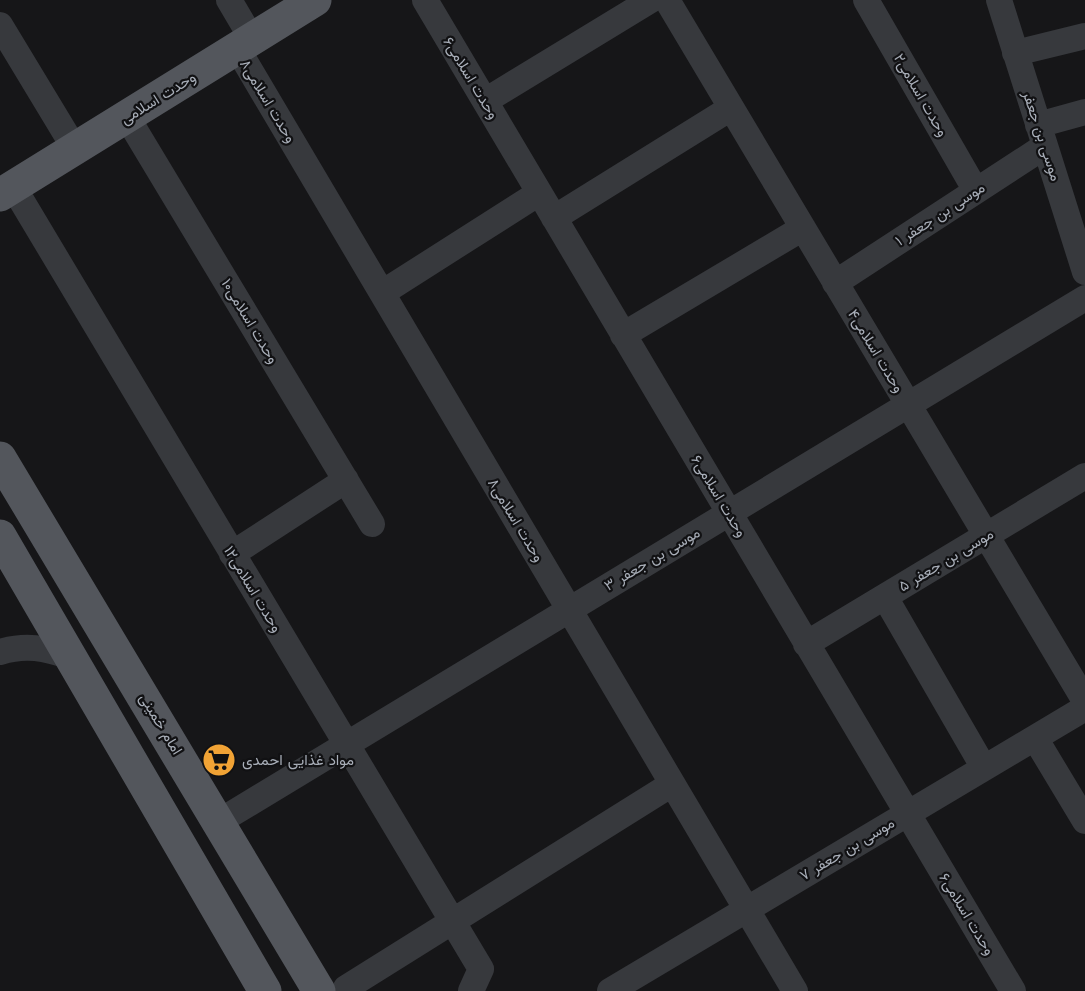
<svg xmlns="http://www.w3.org/2000/svg" width="1085" height="991" viewBox="0 0 1085 991" font-family="'Work Sans',Vazirmatn,sans-serif">
<rect width="100%" height="100%" fill="#161618"/>
<g fill="none" stroke-linecap="round" stroke-linejoin="round">
<!-- minor -->
<path stroke="#37393d" stroke-width="26" d="M229,0l23,39
M425,0l588,991
M667,0l418,701
M866,0l110,191
M999,0l86,272
M0,25l75,124
M237,48l558,943
M1015,53l70,-17
M485,101l166,-101
M127,117l245,407
M1038,125l47,-13
M14,188l467,781 -10,22
M554,218l177,-110
M835,283l210,-137
M382,293l157,-100
M623,335l180,-107
M232,554l114,-74
M885,597l99,171
M806,644l279,-168
M0,652c26,-8 45,-4 71,5
M1035,738l50,83
M220,821l865,-523
M346,988l326,-204
M610,991l475,-283"/>
<!-- major -->
<path stroke="#53565c" stroke-width="33" d="M0,195l315,-195
M0,458l319,533
M0,536l265,455"/>
</g>
<!-- icons -->
<defs>
<g id="supermarket-disc" transform="scale(1.725)"><circle r="9.5" fill="#f1a335" stroke="#111113"/><path d="M-6-5.5h2.5l.6 2H6L4.5 2H-2.5L-4.4-4H-6ZM-1.5 3.2a1.3 1.3 0 1 0 .1 0ZM3 3.2a1.3 1.3 0 1 0 .1 0Z" fill="#111"/></g>
</defs>
<g fill-rule="evenodd">
<use href="#supermarket-disc" x="219" y="760"/>
</g>
<g text-anchor="middle" stroke-width="4.5" stroke-linejoin="round" paint-order="stroke">
<!-- street labels -->
<g font-size="15" fill="#a8aeb8" stroke="#111113">
<text transform="translate(471 78) rotate(59)" y="5">وحدت اسلامی۶</text>
<text transform="translate(921 95) rotate(60)" y="5">وحدت اسلامی۲</text>
<text transform="translate(158 98) rotate(-32)" y="5">وحدت اسلامی</text>
<text transform="translate(268 101) rotate(59)" y="5">وحدت اسلامی۸</text>
<text transform="translate(1042 136) rotate(72)" y="5">موسی بن جعفر</text>
<text transform="translate(940 214) rotate(-33)" y="5">موسی بن جعفر ۱</text>
<text transform="translate(250 321) rotate(59)" y="5">وحدت اسلامی۱۰</text>
<text transform="translate(876 351) rotate(59)" y="5">وحدت اسلامی۴</text>
<text transform="translate(719 496) rotate(59)" y="5">وحدت اسلامی۶</text>
<text transform="translate(516 520) rotate(59)" y="5">وحدت اسلامی۸</text>
<text transform="translate(652 559) rotate(-31)" y="5">موسی بن جعفر ۳</text>
<text transform="translate(946 560) rotate(-31)" y="5">موسی بن جعفر ۵</text>
<text transform="translate(253 589) rotate(59)" y="5">وحدت اسلامی۱۲</text>
<text transform="translate(161 724) rotate(59)" y="5">امام خمینی</text>
<text transform="translate(847 849) rotate(-31)" y="5">موسی بن جعفر ۷</text>
<text transform="translate(967 914) rotate(59)" y="5">وحدت اسلامی۶</text>
</g>
<!-- poi labels -->
<g font-size="15" fill="#a8aeb8" stroke="#111113" text-anchor="start">
<text x="242" y="765">مواد غذایی احمدی</text>
</g>
</g>
</svg>
